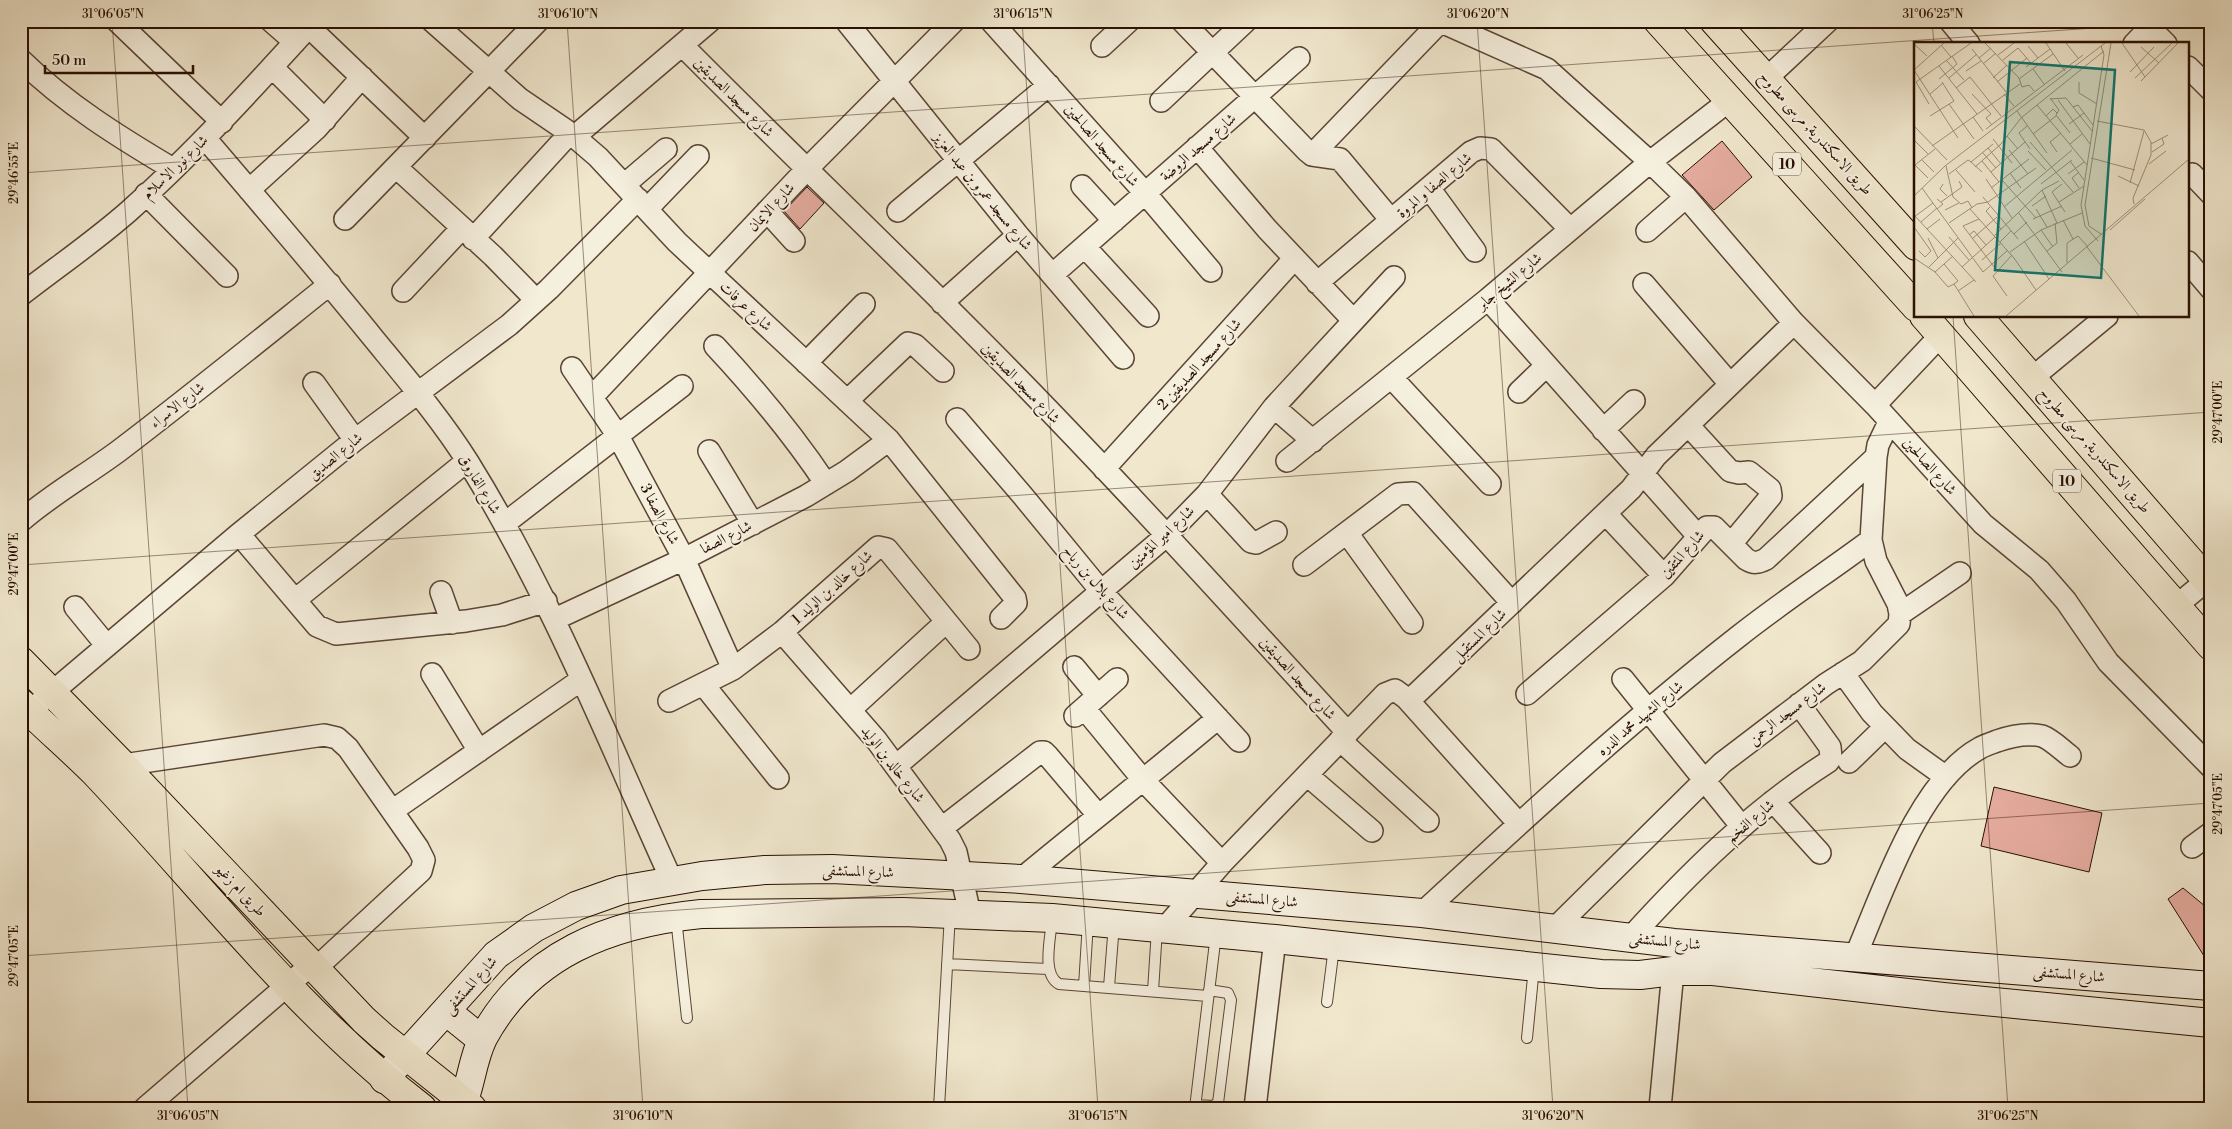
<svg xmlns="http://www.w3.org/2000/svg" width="2232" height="1129" viewBox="0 0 2232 1129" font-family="'Libre Bodoni',Amiri,serif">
<rect width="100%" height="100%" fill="#f0e7cd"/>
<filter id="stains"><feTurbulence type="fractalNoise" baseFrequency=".004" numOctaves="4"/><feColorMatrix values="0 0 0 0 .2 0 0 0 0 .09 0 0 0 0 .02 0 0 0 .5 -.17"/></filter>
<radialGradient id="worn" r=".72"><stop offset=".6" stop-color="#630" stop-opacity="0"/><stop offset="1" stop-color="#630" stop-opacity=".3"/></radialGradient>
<!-- building -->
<path fill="#e5ac9f" stroke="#290f02" d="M1722,141l30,36 -38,33 -32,-35z
M807,187l17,16 -24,26 -16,-18z
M1994,787l108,26 -13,59 -108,-26z
M2183,888l28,23v56l-43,-68z"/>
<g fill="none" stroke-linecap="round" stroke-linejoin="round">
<!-- lane casing -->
<g stroke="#5b4535" stroke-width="12">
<path id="lane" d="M676,918l11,100
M1052,919c-1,18 -11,55 7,65l149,12
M947,964l101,5
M1084,986l4,-64
M1109,987l5,-63
M1153,991l4,-62
M1327,1002l7,-55
M1527,1038l7,-71
M1196,1105l17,1 5,-3 13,-103 -3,-7 -19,-3
M939,1108l11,-194
M1195,1108l21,-174"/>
</g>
<!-- street casing -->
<g stroke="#5b4535" stroke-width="24">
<path id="street" d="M117,21l105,101
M271,21l24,21
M432,21l88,78 50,34 28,24 79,85 212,198 126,158 1,5 -15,15
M846,21l172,214 105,123
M991,21l154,172 66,78
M1182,21l125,130 5,4 28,4 51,61
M1439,21l108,48 103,93 36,35 108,126 81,82 108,119 56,46 27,31 42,61 103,105
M1950,21l19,23
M309,27l116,111
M2150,28l16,16
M2134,44l22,-23
M682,45c97,98 197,193 294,291 128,128 249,263 372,397
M1102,46l27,-25
M21,60c45,44 98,77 152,109
M272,67l53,53
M2188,67l23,23
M1767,78l61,-57
M1161,101l85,-80
M574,137l136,-116
M205,138c57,67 114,133 169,201 32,39 67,80 94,123 82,132 140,278 204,419
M1197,147l70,82 86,91
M1312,155l128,-133
M396,167l97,89 43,44
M2192,174l19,20
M624,185l42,-36
M1082,186l32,35
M1429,188l46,63
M249,190l67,-61 46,-52
M146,194l81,82
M647,209l51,-53
M767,211l27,30
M898,211l151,-126
M345,219l193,-198
M1647,231l39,-34
M473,239l97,-106
M1085,247l63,69
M2188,262l23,27
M1052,275l247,-217
M1317,283l154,-131 9,-4 11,1 79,80
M1644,284l86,100
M403,291l59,-63
M21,295c36,-28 74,-54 108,-84 66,-59 125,-124 185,-190
M1488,299l210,237
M942,303l76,-68
M715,346c41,44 77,87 111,138
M806,363l58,-59
M572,368l46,68 66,123 49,110
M1392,378l98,106
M2032,378l75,-62
M314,383l41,57
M1519,392l27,-26
M592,397l214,-227 148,-149
M847,401l61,-58 7,2 28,26
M1875,405l66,-70
M1274,407l39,34
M957,419l66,77 78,95 138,150
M1688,425l42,46 9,2 10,-1 21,17 1,7 -40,48
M1603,430l31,-29
M709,451l44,73
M1287,461l201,-162 162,-137 80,-62
M1104,469l190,-210
M1207,494l44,48 5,1 20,-11
M1606,514l58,62
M21,521c31,-27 67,-47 99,-71 71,-54 140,-110 210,-166
M504,524l178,-138
M1347,533l65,90
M239,534l78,92 19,8 130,-13 36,-6 44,-14
M1304,565l94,-71 15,-1 99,110
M441,592l11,31
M295,600l172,-139
M2176,606l35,-29
M75,607l32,39
M1900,614l60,-41
M555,619l129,-60 122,-63 41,-25 42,-31
M782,632l95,109 73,99 6,12 14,62
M1074,667l24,29
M1843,673l29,40 35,36 39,28
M432,674l47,77
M1623,679l119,148
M703,684l75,94
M1527,694l137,-118 43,-49h7l32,32c8,5 12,4 20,0l110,-102 2,-12 11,-23
M1406,698l113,126
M669,701l64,-32 49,-37 96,-85 9,2 82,100
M1084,708l60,73 78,82
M850,710l96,-88
M30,711l209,-177 116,-94 154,-115 40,-36 89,-90
M1075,716l42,-37
M1340,740l88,81
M1849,762l36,-35
M123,765l201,-30 13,3 11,10 70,100 6,12 -3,11 -106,98
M896,766l271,-231 40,-41 67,-87 120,-130
M1307,775l65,56
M1773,801l47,52
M392,811l189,-131
M942,828l98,-76h4l4,4 50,59
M2192,847l19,-14
M1021,879c65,-54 132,-106 197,-161
M1422,913c103,-95 207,-191 317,-277 43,-34 89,-64 132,-96
M1165,928l57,-65 163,-169 10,-4 11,8 7,-1 218,-208 25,-33 138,-133
M1555,928l167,-165 104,-79 36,-23 37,-37 1,-10 -2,-10 -22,-43 -5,-21 5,-83
M1631,937c59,-65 122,-127 197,-175l3,-4 -1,-11 -31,-43
M1855,957c27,-62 63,-175 125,-209 5,-3 12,-5 17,-7 14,-5 31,-8 45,-5 9,3 20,14 28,20
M145,1108l166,-143
M1255,1108l20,-169
M1660,1108l13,-137"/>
</g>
<!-- secondary casing -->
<g stroke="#290f02" stroke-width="30">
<path id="secondary" d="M446,1011l36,29
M384,1079l112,-124 38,-27 42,-22 45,-16 81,-14 63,-6 67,-1 189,10 401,34 252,30 537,43
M461,1108c10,-22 11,-48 22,-70 45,-84 127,-115 218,-124l202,-2 149,6 223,21 326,35 39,1 33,-4h40l230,26 268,26"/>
</g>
<!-- primary casing -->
<g stroke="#290f02" stroke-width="30">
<path id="primary" d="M1658,21l258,286
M1714,21l202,225
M1924,316l287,330
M1978,316l233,269
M21,661l102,104 241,255 19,17 89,71
M21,703c24,24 50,46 74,70 107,113 202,239 327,335"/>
</g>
<!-- lane -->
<use href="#lane" stroke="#f5efde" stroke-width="10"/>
<!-- street -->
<use href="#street" stroke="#f5efde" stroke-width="21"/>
<!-- secondary -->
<use href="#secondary" stroke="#f5efde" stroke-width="28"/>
<!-- primary -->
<use href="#primary" stroke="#f0e7cd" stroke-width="28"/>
</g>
<!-- ticks -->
<path fill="none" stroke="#290f02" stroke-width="1" stroke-opacity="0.45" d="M112,21l76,1087M567,21l76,1087M1022,21l76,1087M1477,21l76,1087M1932,21l2,23M21,173l2173,-152M1953,316l55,792M21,565l2190,-153M21,956l2190,-153"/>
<g text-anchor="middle" stroke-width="4" stroke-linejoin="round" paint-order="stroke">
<!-- shield labels -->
<g fill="#f5efde" stroke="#665244" stroke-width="1">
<rect x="1773" y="152.5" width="28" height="23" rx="4"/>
<rect x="2053" y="469.5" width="28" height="23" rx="4"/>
</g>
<g font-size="14" font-weight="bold" fill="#290f02">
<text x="1787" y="169">10</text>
<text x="2067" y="486">10</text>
</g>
<!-- street labels -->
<g font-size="15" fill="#290f02" stroke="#f5efde">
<text transform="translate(734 97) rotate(45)" y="5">شارع مسجد الصديقين</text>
<text transform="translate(1816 133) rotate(48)" y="5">طريق الاسكندرية, مرسى مطروح</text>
<text transform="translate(1102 145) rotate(49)" y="5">شارع مسجد الصالحين</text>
<text transform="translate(1198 147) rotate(-41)" y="5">شارع مسجد الروضة</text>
<text transform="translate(175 167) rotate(-44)" y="5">شارع نور الاسلام</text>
<text transform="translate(1434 185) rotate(-40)" y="5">شارع الصفا و المروة</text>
<text transform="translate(983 191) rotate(51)" y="5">شارع مسجد عمرو بن عبد العزيز</text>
<text transform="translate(771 207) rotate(-47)" y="5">شارع الايمان</text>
<text transform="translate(1509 281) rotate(-40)" y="5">شارع الشيخ جابر</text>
<text transform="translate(746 306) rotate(43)" y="5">شارع عرفات</text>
<text transform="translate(1199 364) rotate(-48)" y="5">شارع مسجد الصديقين 2</text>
<text transform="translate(1021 383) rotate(46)" y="5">شارع مسجد الصديقين</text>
<text transform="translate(177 405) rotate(-38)" y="5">شارع الاسراء</text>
<text transform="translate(2095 450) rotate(49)" y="5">طريق الاسكندرية, مرسى مطروح</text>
<text transform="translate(335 456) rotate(-39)" y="5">شارع الصديق</text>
<text transform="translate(1930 466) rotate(48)" y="5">شارع الصالحين</text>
<text transform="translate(480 484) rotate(59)" y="5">شارع الفاروق</text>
<text transform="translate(660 514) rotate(62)" y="5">شارع الصفا 3</text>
<text transform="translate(726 537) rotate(-27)" y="5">شارع الصفا</text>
<text transform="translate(1161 537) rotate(-43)" y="5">شارع امير المؤمنين</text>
<text transform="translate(1682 554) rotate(-48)" y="5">شارع المتقين</text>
<text transform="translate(1096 582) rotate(49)" y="5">شارع بلال بن رباح</text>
<text transform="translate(832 587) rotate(-42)" y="5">شارع خالد بن الوليد 1</text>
<text transform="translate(1479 635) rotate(-44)" y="5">شارع المستقبل</text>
<text transform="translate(1298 678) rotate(48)" y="5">شارع مسجد الصديقين</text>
<text transform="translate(1787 713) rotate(-37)" y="5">شارع مسجد الرحمن</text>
<text transform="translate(1640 718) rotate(-40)" y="5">شارع الشهيد محمد الدره</text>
<text transform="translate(893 764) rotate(52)" y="5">شارع خالد بن الوليد</text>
<text transform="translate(1750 821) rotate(-40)" y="5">شارع الفخم</text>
<text transform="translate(858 871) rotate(2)" y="5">شارع المستشفى</text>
<text transform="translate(241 890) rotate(47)" y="5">طريق ام زغيو</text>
<text transform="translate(1262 899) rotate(5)" y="5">شارع المستشفى</text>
<text transform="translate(1665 941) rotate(6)" y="5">شارع المستشفى</text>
<text transform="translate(2069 974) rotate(5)" y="5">شارع المستشفى</text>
<text transform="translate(470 985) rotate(-48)" y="5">شارع المستشفى</text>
</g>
</g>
<!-- overview -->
<g transform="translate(1914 42)">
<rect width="275" height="275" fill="#f0e7cd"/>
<path fill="none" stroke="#a0917c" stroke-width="1" d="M71,1l34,35 3,9 7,-2 5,6M132,1l19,28M152,1l12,15M208,1l23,34M0,2l13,12M27,3l10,12M114,4l10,12M227,5l18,16M58,7l34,43M84,13l16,-12M65,16l12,-10M32,18l18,20M89,18l15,-12 13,15M69,22l13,-11M25,24l38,48M112,25l24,-18M119,27l11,15M0,28l44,68M0,28l30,-27M98,28l15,-12M52,29l15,-10M216,30l24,-25M35,36l28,-24M79,36l14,-13M221,36l37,-35M25,37l18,-15 -5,-8M105,37l34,-25M227,39l37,-38M83,40l15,-12M165,40v11l18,11M42,46l14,-11 31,39M16,52l13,-11M58,52l19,20 -5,4 6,7M90,52l10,12M136,56l9,12 -3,5 14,18M136,57l16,-1 26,33M144,58l32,44M15,62l-13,-22 55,-39M35,62l25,35M123,63l50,60M159,65l5,-2 15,20M103,69l30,42M16,74l24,-15 -12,-19M132,74l7,-7 4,4M59,75l10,14M183,79l47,9M155,82l15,-11M0,84l33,34M113,84l-8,7 11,16M72,87l97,-74M119,92l23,-18M93,94l11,13M79,97l19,24M0,98l14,14M116,100l43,50M156,102l12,-10M237,102l17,-9M18,104l88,-62M74,106l13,16M95,108l19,24M114,109l18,19M143,110l-7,-10 11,-9M238,110l12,-8 -2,-6M69,111l13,15M177,116l44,12M8,118l12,12M68,119l17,21M156,119l14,19M0,122l14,14M235,122l17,-13M1,123l20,-16M32,124l7,31 8,7 7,-3 4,7M61,125l26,-23 20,-26 83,-67M42,128l19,22M68,130l-11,-10 22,-18M77,130l34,-30M96,131l11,15M164,131l-6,5 7,10M35,132l19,-14 3,2M154,132l16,-12M204,134l21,10M72,137l26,39M88,138l34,38M216,141l14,-52M29,142l-3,5 7,7M127,142l31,-24M148,142l-10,8 13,20M8,146l61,84 25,-22M77,146l38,-29M128,148l15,33M0,154l31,-30 160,-123M69,155l35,42M23,157l6,5 -6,5M27,160l21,-15 -3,-6M145,160l25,-16M220,162l-1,-6 18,-43v-13l-7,-12M118,164l14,-10M76,165l-4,4 15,18M90,165l68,-57M56,167l44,49 22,32M122,167l11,18M31,168l14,-7M104,170l44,60M1,174l61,66M0,175l19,-14M65,177l-16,7 35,46M119,177l29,-13M149,178l10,19M7,180l16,-14M35,181l28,-19 11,-2 48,-34M0,185l17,24M13,187l13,-10M127,188l12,17M196,188l35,-31M100,192l13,-12M187,192l-12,-8 -4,-21 26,-162M55,193l5,-4 12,14M80,194l48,-46 17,-9M35,195l20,23M14,196l10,20M58,197l25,-22M110,199l25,38M184,199l-13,-15 -4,-21 23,-150 -3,-9M86,200l11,-11M173,205l52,69M5,209l6,6 6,-6M133,209l10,-8 -2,-20M96,210l31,-22 41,-17M0,216l21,14 13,15 6,-3M68,218l19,-17M153,221v-20l11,-7 10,11M30,222l14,17 -4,3M15,225l29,-29M48,225l33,-30M21,230l18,-16M40,242l20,32M44,249l16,-11M93,254l-14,-20 19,-21M92,274l183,-157"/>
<path fill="#0f766e" fill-opacity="0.15" stroke="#0f766e" stroke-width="2.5" d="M96,20l105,8 -14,208 -106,-8z"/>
<rect width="275" height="275" fill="none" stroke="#290f02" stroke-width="2.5"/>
</g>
<!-- margin -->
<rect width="2232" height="1129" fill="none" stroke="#f0e7cd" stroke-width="55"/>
<!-- scale -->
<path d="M45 65v8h148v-8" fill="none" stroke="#290f02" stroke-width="2.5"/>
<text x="52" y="65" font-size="15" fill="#290f02" stroke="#f5efde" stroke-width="4" paint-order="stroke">50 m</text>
<rect x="28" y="28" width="2176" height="1074" fill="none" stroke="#290f02" stroke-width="2"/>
<g font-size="12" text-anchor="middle" fill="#290f02">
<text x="113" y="18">31°06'05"N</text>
<text x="568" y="18">31°06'10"N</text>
<text x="1023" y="18">31°06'15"N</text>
<text x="1478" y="18">31°06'20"N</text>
<text x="1933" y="18">31°06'25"N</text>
<text transform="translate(14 173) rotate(-90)" y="4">29°46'55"E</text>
<text transform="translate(2218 412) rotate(-90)" y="4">29°47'00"E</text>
<text transform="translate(14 564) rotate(-90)" y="4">29°47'00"E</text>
<text transform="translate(2218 804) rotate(-90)" y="4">29°47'05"E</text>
<text transform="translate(14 956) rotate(-90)" y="4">29°47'05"E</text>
<text x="188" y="1120">31°06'05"N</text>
<text x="643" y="1120">31°06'10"N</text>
<text x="1098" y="1120">31°06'15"N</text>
<text x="1553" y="1120">31°06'20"N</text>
<text x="2008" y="1120">31°06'25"N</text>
</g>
<rect width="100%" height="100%" filter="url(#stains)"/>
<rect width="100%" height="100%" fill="url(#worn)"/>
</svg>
